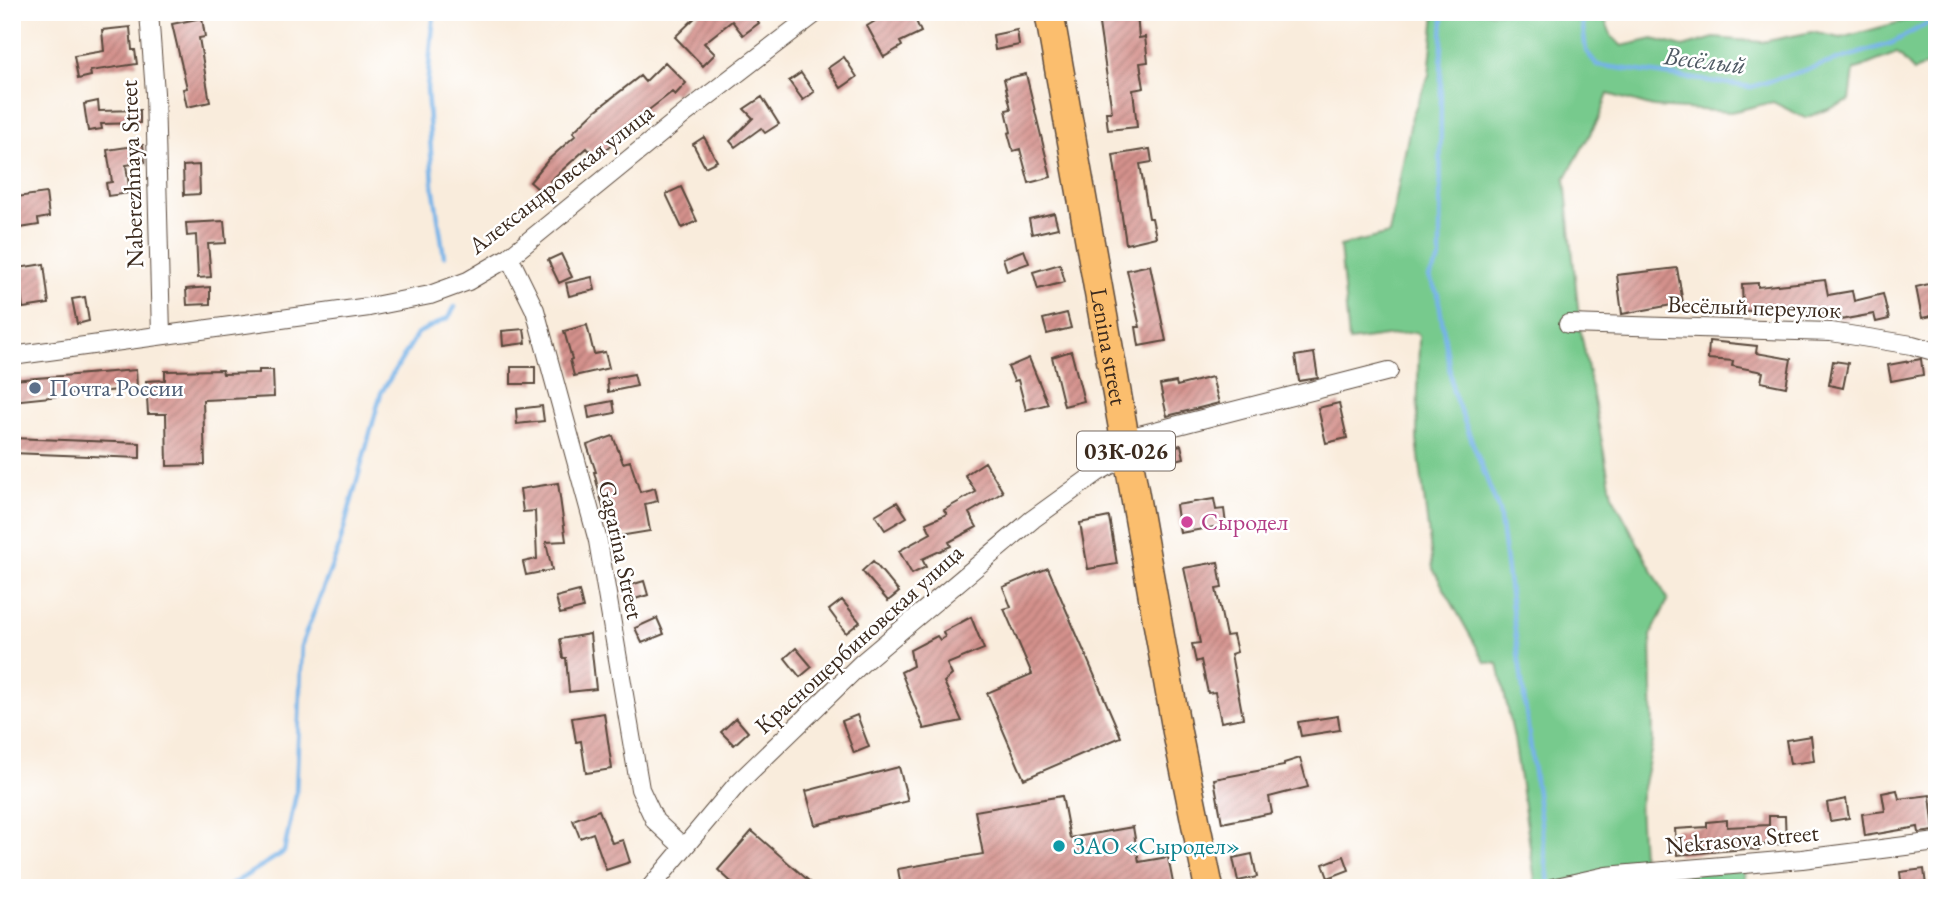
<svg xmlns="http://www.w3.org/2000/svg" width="1949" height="900" viewBox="0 0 1949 900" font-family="'EB Garamond',serif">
<defs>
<pattern id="building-hatch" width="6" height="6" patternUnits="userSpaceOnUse" patternTransform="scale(1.75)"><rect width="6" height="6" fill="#d4918c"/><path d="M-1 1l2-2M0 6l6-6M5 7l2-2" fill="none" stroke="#ad7772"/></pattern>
</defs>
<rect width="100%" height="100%" fill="#fff"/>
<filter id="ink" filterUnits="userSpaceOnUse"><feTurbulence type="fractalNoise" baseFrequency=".0143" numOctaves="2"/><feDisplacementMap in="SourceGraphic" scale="14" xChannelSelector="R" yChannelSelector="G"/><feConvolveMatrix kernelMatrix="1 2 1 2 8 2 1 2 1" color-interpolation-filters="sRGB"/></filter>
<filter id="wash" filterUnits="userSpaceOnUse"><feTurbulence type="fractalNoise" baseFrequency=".00686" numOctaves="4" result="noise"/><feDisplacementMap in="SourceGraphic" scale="28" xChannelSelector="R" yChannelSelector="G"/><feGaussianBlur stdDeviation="1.57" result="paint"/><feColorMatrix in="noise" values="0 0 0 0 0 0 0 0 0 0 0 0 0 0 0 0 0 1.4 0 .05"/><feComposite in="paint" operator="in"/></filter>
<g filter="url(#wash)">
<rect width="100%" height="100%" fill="#f9ecdc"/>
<!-- grass -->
<path fill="#77ca8d" stroke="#597a56" stroke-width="2" d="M1435,12h167l10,25 10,9 31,-7 30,8 31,-9 48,4 50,-10 29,6 96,-26v49l-23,10 -17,-18 -43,17 -4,31 -45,17 -32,-16 -42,10 -78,-5 -45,-13 -9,24 -34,61 15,148 32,168 56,105 -17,35 2,107 -14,64 4,66 100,-8 3,24h-210l-22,-150 -16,-74 -13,-2 -52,-93 -16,-129 2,-104 -4,-4 -66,9 -9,-95 49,-12 23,-118 17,-41z"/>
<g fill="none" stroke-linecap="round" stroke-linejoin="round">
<!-- stream -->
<path stroke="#75b2e7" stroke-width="4.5" d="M434,12l-7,76 6,97 11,71
M1443,12l-2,60 -1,187 -11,18 9,18 15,97 46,119 50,372
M1581,12l5,39 11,14 154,22 141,-44 45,-25
M226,888l58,-36 12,-58 6,-151 36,-93 43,-157 37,-60 30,-15 7,-11"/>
</g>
<g id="blocks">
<!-- building -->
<path fill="url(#building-hatch)" d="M701,12h50l8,11 -16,12 -11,-14 -28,22 11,11 -12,12 -28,-29z
M890,12h22l9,20 -21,10 2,4 -18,11 -17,-31z
M1137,13l2,25 6,-1 3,25 -8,1 4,25 -11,2 4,37 -29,3 -2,-18h6l-14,-95z
M202,18l3,19 -6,1 11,64 -23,5 -4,-18 4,-1 -15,-64z
M130,27l2,23h3l2,14 -47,7 1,5 -13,3 -4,-23 30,-5 -2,-21z
M1017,30l2,15 -24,5 -2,-15z
M844,57l13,20 -16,11 -13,-20z
M665,62l21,21 -11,12 -3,-3 -44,34 3,3 -35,29 -9,-10 -37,33 4,3 -9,11 -15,-13 18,-22 28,-25 -3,-3 22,-21 45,-35 5,6z
M801,73l13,19 -11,8 -14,-19z
M1026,74l25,103 -22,6 -9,-34 -7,2 -5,-18 3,-1 -5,-22 5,-1 -7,-30z
M762,97l17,27 -14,9 -4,-5 -26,19 -5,-6 23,-23 -9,-9z
M98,101l1,10 41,-1v13l-39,1 1,5 -14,2 -4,-27z
M704,137l13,24 -12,6 -12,-23z
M141,145h2l2,17 -19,3 4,28 -22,3 -2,-13 6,-1 -5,-32z
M1150,149l2,13 -12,2 9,54h3l4,19 -30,7 -13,-89z
M199,165l1,29 -16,1 -1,-29z
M681,187l16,34 -15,7 -16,-34z
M46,193l3,24 -11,2 1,6 -19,3 -4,-31z
M1054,213l4,15 -26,6 -3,-15z
M224,221l2,22 -18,1 3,33 -13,1 -2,-43 -9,1 -1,-13z
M1024,250l5,13 -22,8 -4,-13z
M561,254l11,23 -13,6 -11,-23z
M44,264l5,40 -26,4 -5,-40z
M1060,264l5,18 -27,7 -5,-17z
M1150,265l16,76 -27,5 -3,-19h4l-13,-57z
M1677,268l6,35 -61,11 -5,-39z
M592,277l3,13 -26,6 -3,-13z
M1825,280l3,15 24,-4 2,10 29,-7 6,25 -13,3 -2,-8 -34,6 -1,-9 -25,4 -1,-4 -38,3v-4l-32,1 -1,-27 16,-1v4z
M1929,284l7,31 -14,3 -6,-31z
M210,287v17l-23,1 -1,-16z
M85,297l4,24 -12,3 -5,-25z
M1067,313l4,15 -24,6 -4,-15z
M587,325l7,29 11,-2 4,16 -35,8 -4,-16 2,-1 -8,-28z
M524,329l2,14 -23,3 -1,-15z
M1709,341l48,5 -1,7 35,6 -5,28 -25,-5 2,-10 -31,-6 1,-5 -25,-2z
M1071,351l13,50 -20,5 -12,-49z
M1314,353l4,25 -19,3 -4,-25z
M1029,358l19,46 -22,6 -8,-30 -4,1 -6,-14z
M1921,359l2,16 -32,6 -3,-16z
M1833,361l15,2 -5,25 -14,-3z
M511,367h24v17h-24z
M136,370l1,18 -125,13v-21z
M222,370l1,4 36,-1v-3h14l1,27 -71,3 2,65 -38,1 -1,-52h-18l-2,-33 19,-1v-9z
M634,374l3,12 -29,6 -1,-13z
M1212,377l7,26 -52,13 -7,-31 16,-3 1,4z
M613,401l2,12 -26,5 -2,-12z
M1339,403l8,35 -21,5 -8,-35z
M542,406l2,15 -27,3 -1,-15z
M613,436l10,27 7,-2 10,31 15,-4 3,13 -13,3 5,27 -37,6 -3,-23 -5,1 -11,-43h2l-9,-27z
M12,438l128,5v15l-128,-5z
M1181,445l3,13 -21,5 -3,-13z
M985,462l18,30 -34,21 8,14 -28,15 2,4 -29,13 4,8 -14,7 -13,-23 32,-18 -5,-10 21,-9 -3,-4 32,-18 -11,-17z
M558,483l8,58 -20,1 6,28 -26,5 -3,-13 14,-3 -2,-48 -12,1 -3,-23z
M1214,499l2,11 8,-1 2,16 -46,8 -4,-28z
M897,502l10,15 -22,13 -10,-15z
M1109,517l8,47 -29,5 -8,-46z
M873,561l26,31 -11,9 -26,-30z
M1218,562l4,26 -6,1 10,47 7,-1 4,17 -6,2 12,64 -22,4 -6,-30 -7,1 -7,-33 -5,2 -4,-18 8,-1 -16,-75z
M1048,568l73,169 -97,42 -37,-86 45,-19 -28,-65 7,-2 -8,-20z
M644,581l4,14 -23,7 -4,-14z
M579,591l4,17 -23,6 -4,-17z
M842,600l18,22 -14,11 -17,-23z
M971,617l13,32 -37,15 5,11 -8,7 18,39 -38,8 -23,-57 12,-6 -3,-16 27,-14 3,4 5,-3 -2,-5z
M657,618l7,16 -22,9 -7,-15z
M590,634l6,55 -27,3 -3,-34h-3l-3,-19z
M796,648l16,19 -12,10 -15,-19z
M604,713l8,56 -26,4 -5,-32 -5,1 -4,-24z
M857,715l12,32 -15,6 -12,-32z
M1338,716l2,14 -39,6 -3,-14z
M736,718l12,14 -14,13 -13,-13z
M1811,736l3,25 -24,3 -4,-24z
M1300,758l8,29 -39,10 3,16 -50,10 -8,-44 70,-13v-3z
M899,767l9,34 -93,24 -9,-34z
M1897,790l2,9 31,-4 4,36 -15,2 -1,-6 -53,9 -3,-22 23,-3 -3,-18z
M1062,796l8,42 63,-11 6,35 29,-5 6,31h-273l-3,-19 85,-15 -8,-43z
M1846,799l3,19 -19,3 -3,-18z
M599,810l13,33 11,-3 7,22 -24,8 -13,-37 -13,5 -7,-18z
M1769,816h16l1,28 -27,1v5l-13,-1 -69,6 -2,-26 32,-2v-5l20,-2v7l42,-2z
M752,831l65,57h-79l-20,-18z
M1252,854l5,23 -19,4 -5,-23z
M1344,856l5,14 -21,8 -5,-14z
M1924,869l2,17 -24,2 -2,-16z"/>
</g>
</g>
<g filter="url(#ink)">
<use href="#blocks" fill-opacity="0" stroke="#58473a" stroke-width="2"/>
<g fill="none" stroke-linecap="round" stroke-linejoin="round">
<!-- street casing -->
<g stroke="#58473a" stroke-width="20">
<path id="street" d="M149,12l6,81 6,242
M509,257l26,53 63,231 42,248 15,32 28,26
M1568,324l263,8 81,13 25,7
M12,356l357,-49 61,-12 38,-14 41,-24 178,-145 130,-100
M1124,439l265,-68
M650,888l88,-105 124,-120 171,-144 65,-47 29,-17
M1552,888l54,-12 196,-17 135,-17"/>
</g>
<!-- primary casing -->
<g stroke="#58473a" stroke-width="31">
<g id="primary">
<path id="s1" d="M1049,12l128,720 32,156"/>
</g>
</g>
<!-- street -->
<use href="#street" stroke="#fff" stroke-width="18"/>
<!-- primary -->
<use href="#primary" stroke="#fbbe6e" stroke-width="28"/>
</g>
</g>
<!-- markers -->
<circle fill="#5c6f8a" stroke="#fff" stroke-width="2.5" cx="35" cy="388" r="7"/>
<circle fill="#d1479c" stroke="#fff" stroke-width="2.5" cx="1187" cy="522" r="7"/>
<circle fill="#0f9aa8" stroke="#fff" stroke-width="2.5" cx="1059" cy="846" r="7"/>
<g text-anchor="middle" stroke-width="5" stroke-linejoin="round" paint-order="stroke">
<!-- shield labels -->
<rect fill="#fff" stroke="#766a62" stroke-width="2" x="1077" y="431.5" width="98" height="39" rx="5"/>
<g font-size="23" font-weight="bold" fill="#3b2a1e">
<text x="1126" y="459">03К-026</text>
</g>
<!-- street labels -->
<g font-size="24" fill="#3b2a1e" stroke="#fff">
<text transform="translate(132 174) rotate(-92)" y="8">Naberezhnaya Street</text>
<text transform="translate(561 179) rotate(-38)" y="8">Александровская улица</text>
<text transform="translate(1754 307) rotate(2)" y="8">Весёлый переулок</text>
<text dy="8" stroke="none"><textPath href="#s1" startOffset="340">Lenina street</textPath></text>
<text transform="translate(621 550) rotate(78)" y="8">Gagarina Street</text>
<text transform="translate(859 639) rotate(-42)" y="8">Краснощербиновская улица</text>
<text transform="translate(1742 839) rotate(-5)" y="8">Nekrasova Street</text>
</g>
<!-- service labels -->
<g font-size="24" fill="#4e5e75" stroke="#fff" text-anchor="start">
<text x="49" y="396">Почта России</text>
</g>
<!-- hotel labels -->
<g font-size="24" fill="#b23c85" stroke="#fff" text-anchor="start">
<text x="1201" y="530">Сыродел</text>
</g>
<!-- culture labels -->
<g font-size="24" fill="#0d838f" stroke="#fff" text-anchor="start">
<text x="1073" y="854">ЗАО «Сыродел»</text>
</g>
<!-- water labels -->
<g font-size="26" font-style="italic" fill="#4f5a64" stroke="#fff">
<text transform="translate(1705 60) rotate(7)" y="9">Весёлый</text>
</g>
</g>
<!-- margin -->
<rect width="1949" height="900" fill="none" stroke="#fff" stroke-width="42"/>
</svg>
